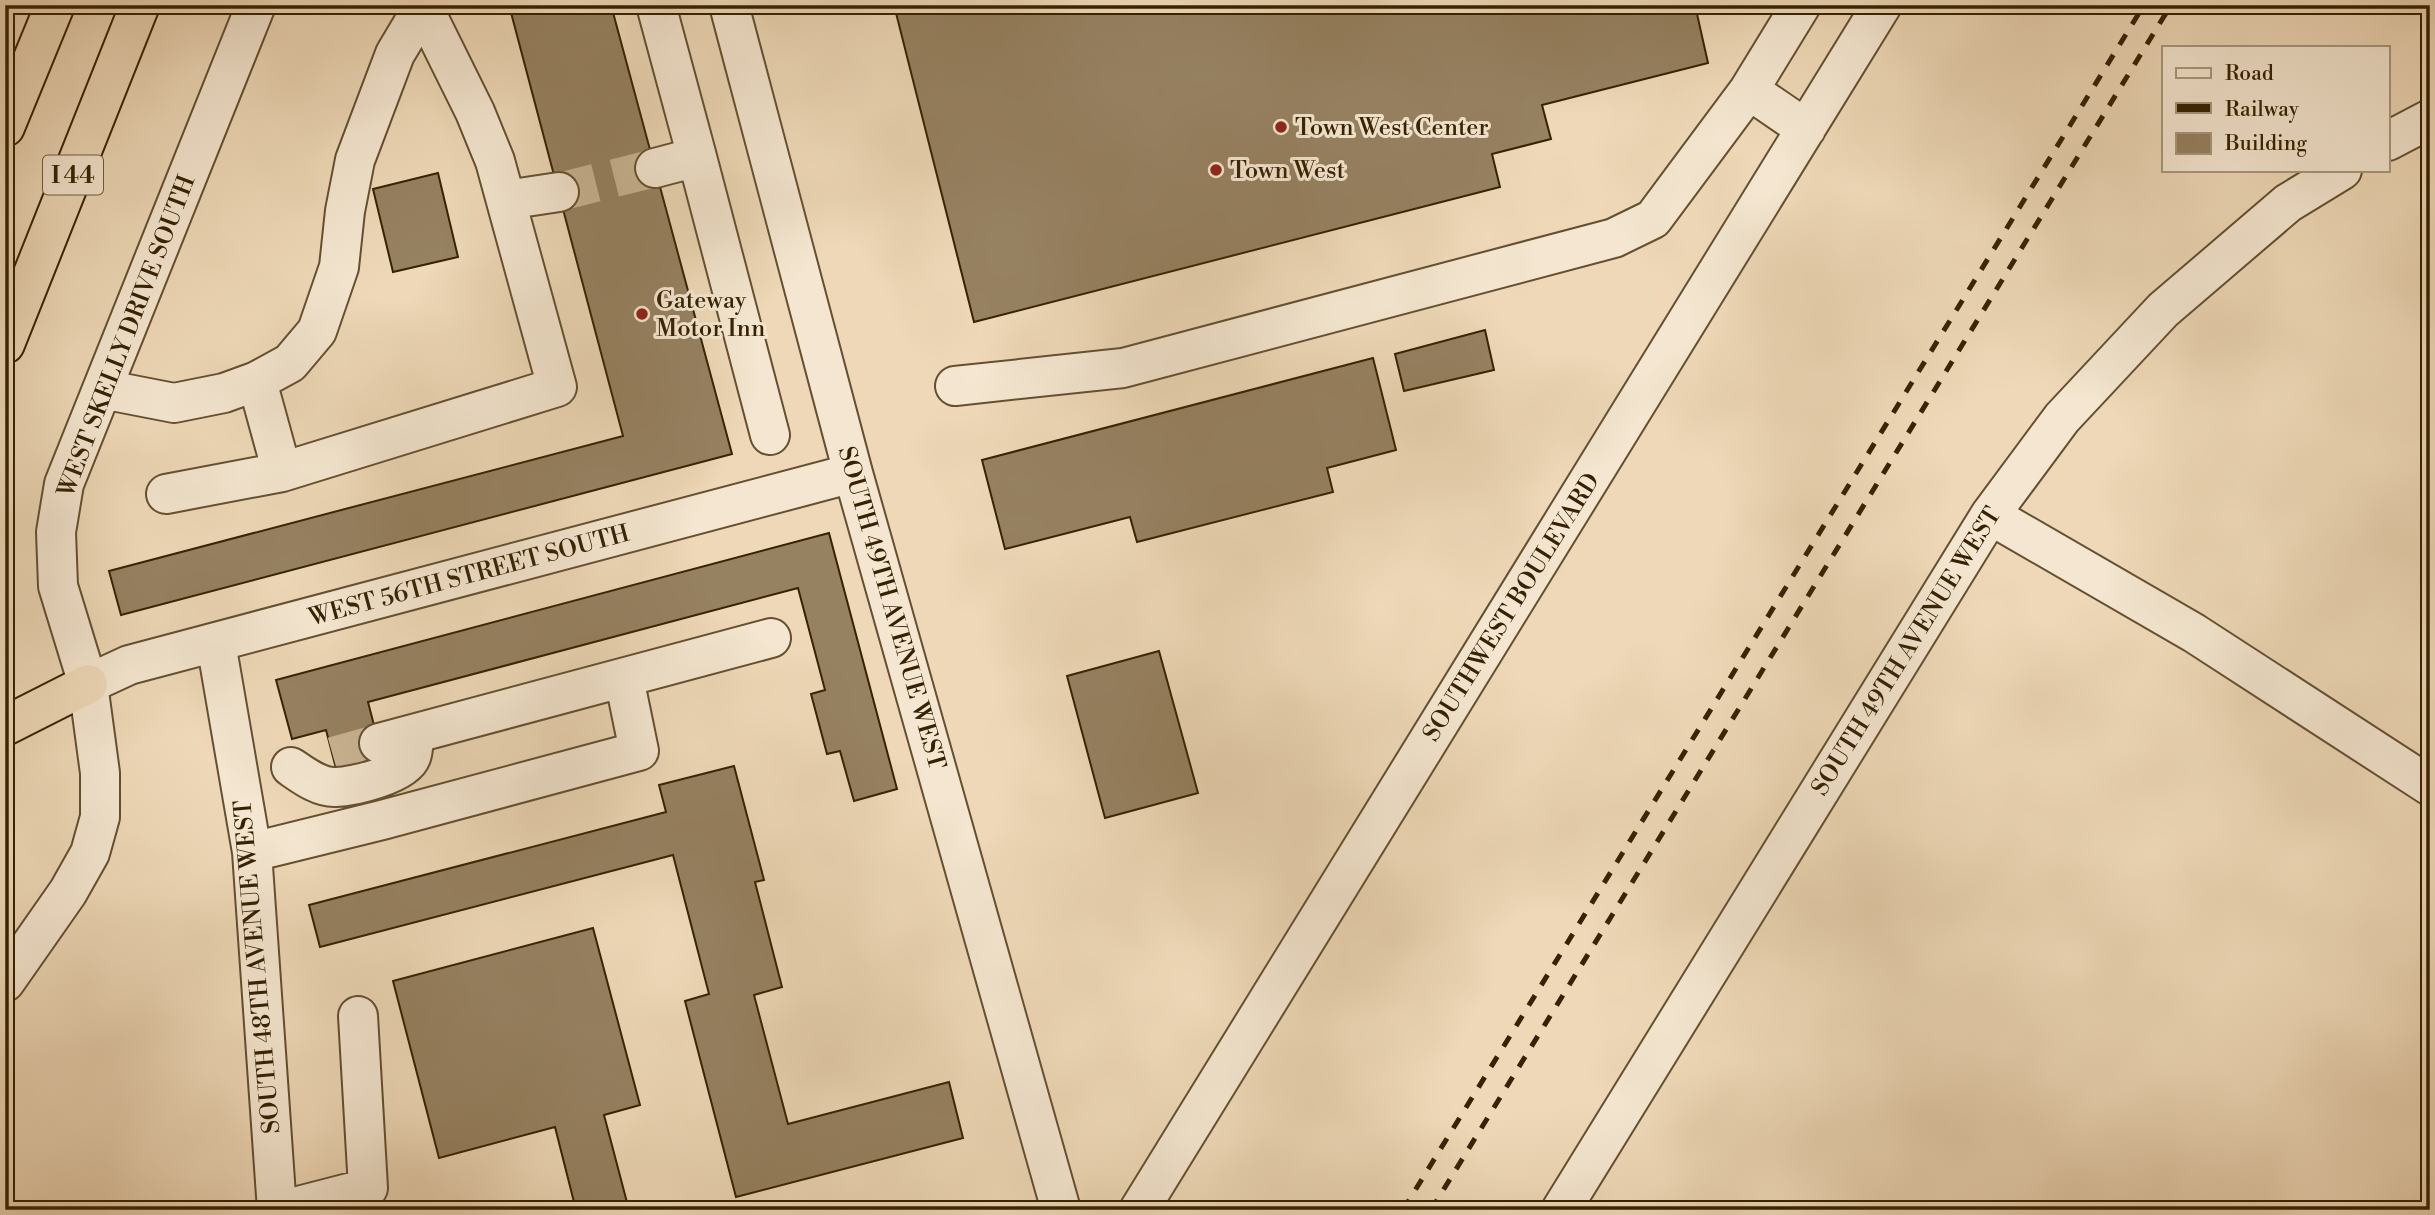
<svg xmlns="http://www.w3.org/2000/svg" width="2435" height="1215" viewBox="0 0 2435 1215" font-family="'Libre Bodoni',serif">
<rect width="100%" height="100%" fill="#eed8b7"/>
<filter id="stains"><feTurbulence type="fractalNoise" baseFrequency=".00286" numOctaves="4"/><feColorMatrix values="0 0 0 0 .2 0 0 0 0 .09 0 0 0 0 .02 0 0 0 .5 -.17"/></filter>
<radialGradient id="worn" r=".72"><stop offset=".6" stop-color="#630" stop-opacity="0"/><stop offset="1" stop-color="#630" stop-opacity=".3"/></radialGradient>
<!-- building -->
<path fill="#968161" stroke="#362203" stroke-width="2" d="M509,5h102l121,449 -611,161 -12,-44 514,-135z
M894,5h801l13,58 -166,42 9,34 -59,15 8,33 -526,135z
M438,173l20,84 -65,15 -20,-83z
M1485,330l9,40 -90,21 -9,-37z
M1373,358l23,92 -69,18 6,24 -196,50 -7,-25 -125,32 -23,-89z
M829,533l68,256 -43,12 -14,-50 -13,3 -16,-60 14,-4 -27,-102 -430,114 15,58 -46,12 -11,-42 -34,9 -16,-59z
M1159,651l39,142 -93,25 -38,-142z
M734,766l30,114 -9,2 27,105 -28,8 34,129 161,-42 14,56 -227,59 -51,-196 24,-7 -36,-139 -353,92 -11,-42 357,-93 -7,-27z
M593,928l47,177 -36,10 25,95h-53l-21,-83 -116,31 -46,-177z"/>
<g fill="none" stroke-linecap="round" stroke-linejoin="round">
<!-- minor-tunnel -->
<path stroke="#c9b493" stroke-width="38" stroke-dasharray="38 19" stroke-linecap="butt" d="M559,192l96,-24
M333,756l46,-13"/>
<!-- minor casing -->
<g stroke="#645030" stroke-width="42">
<path id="minor" d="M656,5l41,152
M729,5l124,468 208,737
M1749,90l57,39
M2388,141l42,-22
M655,168l42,-11 73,278
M506,200l53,-8
M257,381l25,91
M955,386l168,-18 491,-130 39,-19 96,-129 52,-85
M102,389l72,14 50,-10 33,-12 33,-18 27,-32 22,-64 6,-56 10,-51 40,-106 28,-47 -3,-2
M166,494l116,-22 275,-85 -62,-226 -20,-49 -52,-105
M1990,515l204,118 236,153
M216,643l36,209 25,358
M88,684l41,-19 724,-192
M379,743l392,-105
M291,767c13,9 29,21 45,20 17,0 69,-13 75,-30 3,-6 2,-15 3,-22
M252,852l130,-32 257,-69 -15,-73
M5,982l63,-90 22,-39 10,-36v-44l-12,-89 -30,-98 -2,-54 8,-48 192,-479
M283,1210l85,-22 -10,-172
M1139,1210l743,-1205
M1561,1210l429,-695 72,-97 101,-108 125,-107 54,-33"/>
</g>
<!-- highway casing -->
<g stroke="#362203" stroke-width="42">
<path id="highway" d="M5,127l50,-122
M5,344l135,-339
M5,726l83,-42"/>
</g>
<!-- minor -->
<use href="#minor" stroke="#f4e6d0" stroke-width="38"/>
<!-- highway -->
<use href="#highway" stroke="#eed8b7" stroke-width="38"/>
<!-- rail -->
<path stroke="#362203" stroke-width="5" stroke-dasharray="12 12" stroke-linecap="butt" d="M1403,1210l741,-1205
M1431,1210l740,-1205"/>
</g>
<!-- markers -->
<g fill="#8f2418" stroke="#f4e6d0" stroke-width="2.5">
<circle cx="1281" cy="127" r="7"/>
<circle cx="1216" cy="170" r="7"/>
<circle cx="642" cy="314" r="7"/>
</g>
<g text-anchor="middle" stroke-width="6" stroke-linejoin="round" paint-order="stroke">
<!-- shield labels -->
<rect fill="#f4e6d0" stroke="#6f5d40" stroke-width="2" x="43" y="155.5" width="60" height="39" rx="5"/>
<g font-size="23" font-weight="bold" fill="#362203">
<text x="73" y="183">I 44</text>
</g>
<!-- poi labels -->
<g font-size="24" fill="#362203" stroke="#f4e6d0" text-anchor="start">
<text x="1295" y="135">Town West Center</text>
<text x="1230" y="178">Town West</text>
<text x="656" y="308">Gateway<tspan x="656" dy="28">Motor Inn</tspan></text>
</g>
<!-- street labels -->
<g font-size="24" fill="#362203" stroke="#f4e6d0">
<text transform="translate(126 336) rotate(-69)" y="8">WEST SKELLY DRIVE SOUTH</text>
<text transform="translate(469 575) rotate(-15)" y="8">WEST 56TH STREET SOUTH</text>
<text transform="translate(1511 607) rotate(-58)" y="8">SOUTHWEST BOULEVARD</text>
<text transform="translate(892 608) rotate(74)" y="8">SOUTH 49TH AVENUE WEST</text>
<text transform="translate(1906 651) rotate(-58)" y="8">SOUTH 49TH AVENUE WEST</text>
<text transform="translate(257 967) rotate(-95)" y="8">SOUTH 48TH AVENUE WEST</text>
</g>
</g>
<!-- margin -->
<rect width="2435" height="1215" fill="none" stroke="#eed8b7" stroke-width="28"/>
<rect x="7" y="7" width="2421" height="1201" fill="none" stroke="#362203" stroke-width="3.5"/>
<rect x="14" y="14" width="2407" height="1187" fill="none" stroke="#362203" stroke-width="2"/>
<!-- legend -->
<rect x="2162" y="46" width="228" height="126" fill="#f4e6d0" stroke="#a8987e" stroke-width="2"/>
<rect x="2176" y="68" width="35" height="10" fill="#f4e6d0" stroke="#a8987e" stroke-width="2"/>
<text x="2225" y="80" font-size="21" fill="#362203">Road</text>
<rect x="2176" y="103" width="35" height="10" fill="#362203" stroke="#a8987e" stroke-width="2"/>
<text x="2225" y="116" font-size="21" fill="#362203">Railway</text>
<rect x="2176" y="133" width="35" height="21" fill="#968161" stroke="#a8987e" stroke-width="2"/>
<text x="2225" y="150" font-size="21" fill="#362203">Building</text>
<rect width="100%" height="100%" filter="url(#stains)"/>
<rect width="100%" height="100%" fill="url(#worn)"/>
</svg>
